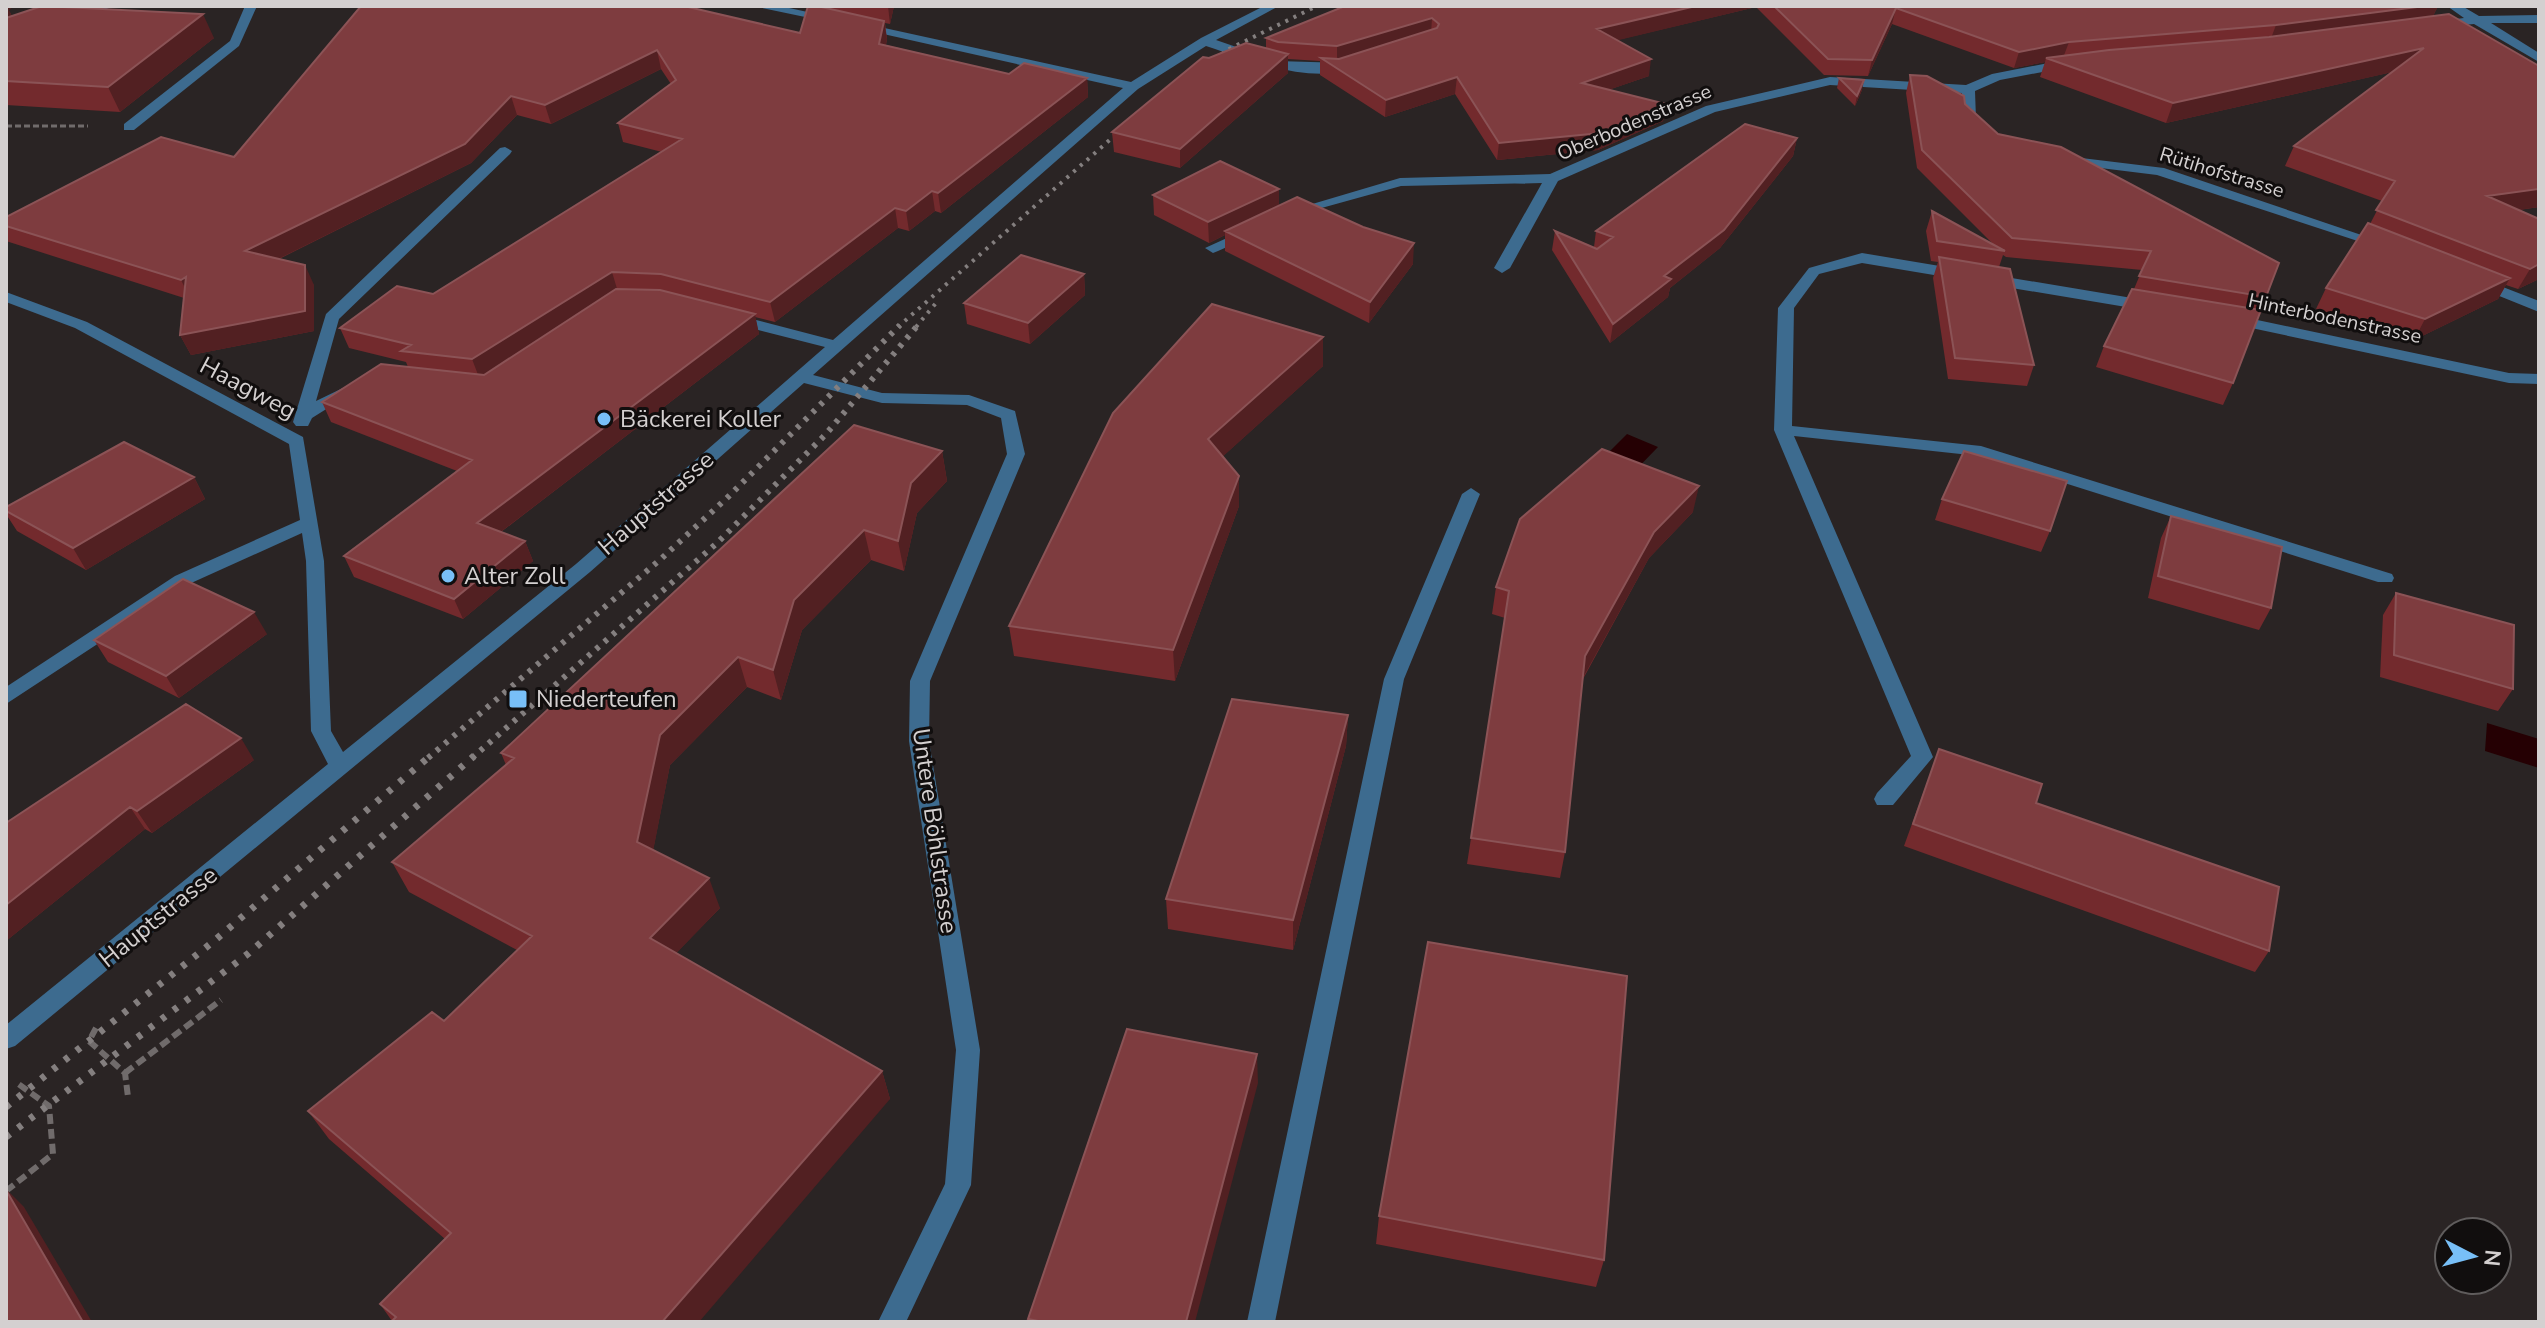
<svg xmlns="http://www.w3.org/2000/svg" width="2545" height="1328" viewBox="0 0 2545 1328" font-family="'Nunito Sans',sans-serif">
<rect width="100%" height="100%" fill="#2a2424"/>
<!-- water -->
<path fill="#250003" d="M1627,434l31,13 -32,33 -32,-13z
M2487,723l52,16v29l-54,-17z"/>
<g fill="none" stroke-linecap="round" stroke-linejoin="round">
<!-- path-far1 -->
<path stroke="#706b6b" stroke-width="3" stroke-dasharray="6 3" stroke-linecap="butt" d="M6,126h82"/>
<!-- path -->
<path stroke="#706b6b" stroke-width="6" stroke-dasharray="10 5" stroke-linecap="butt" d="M96,1028l-7,13 36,32 3,24
M125,1073l96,-73
M6,1191l47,-37 -4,-48 -32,-23"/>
<!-- minor -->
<path fill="#3d6b8f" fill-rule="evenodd" d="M96,6h18l-39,15 -6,-4z
M245,6h12l-18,40 -105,84h-10v-6l106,-83z
M753,6h27l55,12 -6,4z
M1264,6h15l-63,34 61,21 68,2 6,4 -1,3c-45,13 -101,-10 -144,-24l-68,43 -325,286 69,18 87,2 46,16 10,43 -95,227 -1,60 51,309 -9,135 -65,137h-28l67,-138 11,-134 -47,-309 1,-60 97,-227 -6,-36 -34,-13 -85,-2 -78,-20 -214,189 -575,474 -9,3v-24l322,-261 -17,-33 -5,-170 -4,-28 -113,51 -183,120v-17l169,-111 125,-56 -11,-76 -214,-116 -69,-26v-10l81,30 216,115 21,124 7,170 12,21 233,-188 249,-217 -98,-25v-6l6,-2 100,26 290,-252 -262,-59 -6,-4 2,-3 274,60 70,-44z
M2447,6h15l17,10 60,-1v8h-48l48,30v9l-65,-38 -43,4v-6l33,-4z
M2069,59l6,4 -1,3 -74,14 -25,11 1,28 8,9 -7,4 -15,-12v-27l-132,-8 -115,27 -157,69 -48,87 -8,5 -8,-5 48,-85 -141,3 -112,31 -7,-4 118,-35 150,-4 156,-68 124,-29 136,8 26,-11z
M505,147l7,4 -2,3 -171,165 -23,82 31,-15 8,5 -43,27 -4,8h-12l-3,-4 33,-108 174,-166z
M2065,156l99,12 227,77 -2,3h-10l-222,-73 -97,-12v-6z
M1249,228l5,1v6l-36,16 -5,2 -8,-5z
M1862,253l288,48 8,5 -8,5 -288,-48 -43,11 -25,34 -2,118 189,20 411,128 2,4 -2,4h-14l-399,-126 -185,-20 139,321 -40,48h-16l-3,-6 3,-6 34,-37 -137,-326 4,-122 31,-40z
M2477,277l62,24v11l-67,-27 -3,-3z
M2229,314l280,59 30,1v10l-30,-1 -286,-61v-6z
M1471,488l9,6 -76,185 -129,643h-28l137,-643 78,-185z"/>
<!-- rail-far2 -->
<path stroke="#847f7f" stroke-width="4" stroke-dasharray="3 6" stroke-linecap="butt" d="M1207,65l22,-16 88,-43
M898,327l232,-205
M916,327l20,-24"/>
<!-- rail-far1 -->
<path stroke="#847f7f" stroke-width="6" stroke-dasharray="4 7" stroke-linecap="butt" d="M428,758l234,-200 67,-62 171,-171
M472,758l245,-215 109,-109 92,-109"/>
<!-- rail -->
<path stroke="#847f7f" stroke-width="7" stroke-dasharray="5 10" stroke-linecap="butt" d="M6,1107l208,-166 216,-185
M6,1137l243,-184 225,-197"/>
</g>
<!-- wall -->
<path fill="#732a2d" d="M6,6l6,10 202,22 -94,74 -114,-7z
M361,6l439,27 8,-27h86l-4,18 -5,-1 2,16 -1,6 123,29 78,4 1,19 -147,116 -6,-2 -26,20 -11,-3 -123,94 -20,-5 4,17 -258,198 24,9 8,20 -70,58 -109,-42 -10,-21 113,-85 -126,-49 -9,-20 86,-35 -2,-5 -57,-14 -9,-20 93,-34 229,-142 -39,-10 -5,-19 53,-39 -10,-15 -110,55 -34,-9 -46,48 -192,96 35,26v46l-123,24 -11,-20 4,-37 -178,-57v-24l228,-60z
M1345,6h1093l-5,10 106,191 -20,3 20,69 -21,10 -12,-4 -8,14 -84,41 -98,-31 10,-21 44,-64 12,-23 -97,-35 9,-20 98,-74 -226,51 -126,-46 5,-15 -31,6 -122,-44 -24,52 -44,-1 -68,-68 -139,33 32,36 -41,14 58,14 -3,17 -65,29 -101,10 -42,-66 -70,23 -65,-42v-14l-32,-2v14l-108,95 -66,-16 -2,-20 154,-83v-11z
M1910,75l55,29 33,30 268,163 -6,13 -27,73 -10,22 -127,-38 8,-21 30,-57 8,-19 -136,-13 -3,-2 -4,12 35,98 -7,21 -79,-7 -15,-101 5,-16 -7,-1 -5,-30 6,-20 61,33 -76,-76 -11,-75z
M1839,78l23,12 -7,16 -18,-18z
M1797,138l-4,18 -73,92 -50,40 -2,9 -58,46 -58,-93 3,-19 39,16 2,-16z
M1153,195l126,11 134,58 -44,59 -144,-72v-16l-16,8 -55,-28z
M1084,274l1,21 -55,49 -63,-20 -3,-21z
M1323,337v29l-100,90 16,20v30l-64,175 -161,-25 -5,-30z
M942,451l5,30 -30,32 -13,58 -33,-11 -69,70 -21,70 -34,-13 -77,78 -17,85 67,58 -44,45 206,118 8,28 -498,222 -12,-17 65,-65 -116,-100 -21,-28 136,-90 73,-71 -108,-58 -17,-30 114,-97 -5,-12z
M194,477l11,22 -119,71 -69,-39 -11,-17v-7z
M1942,499l108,32 -9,21 -106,-32z
M1693,512l-44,46 -66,121 -18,173 -5,26 -93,-14 38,-246 -13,-4 4,-27z
M2171,516l100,92 -12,22 -111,-32 13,-60z
M2396,593l117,96 -15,22 -118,-34 3,-62z
M267,634l-88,64 -71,-36 -14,-22z
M1348,715l-2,31 -53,204 -125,-21 -2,-30z
M1939,749l97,54 233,148 -14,21 -351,-126z
M254,760l-102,73 -7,-4 -139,112v-118z
M1379,1216l225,44 -8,27 -220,-43z"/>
<!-- shaded-wall -->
<path fill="#522022" d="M6,6h8l-5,4 9,18 -12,4z
M888,6h6l-4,18z
M1696,6h60v1l-162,39 3,-17z
M2425,6h13l-7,14 -161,21 6,-16z
M1896,8l-4,16 -24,52 4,-16z
M203,14l11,24 -94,74 -12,-25z
M1432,18l-1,16 -94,28v-16z
M884,21l3,18 -5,23 -3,-18z
M2069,42l-6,16h-17l-1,4 -31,6 5,-16z
M2424,48l-9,19 -249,56 7,-20z
M657,50l4,19 -110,55 -6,-19z
M1288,54v19l-108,95v-19z
M1651,59l-2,17 -70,24 3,-17z
M1457,77l-2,17 -70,23 1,-17z
M1087,78l1,19 -147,116 -3,-20z
M1864,80l-2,10 -7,16 2,-10z
M511,96l6,19 -46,48 -217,108 -9,-20z
M1666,104l-3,17 -65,29 -101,10 2,-17z
M1797,138l-4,18 -73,92 -50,40 -2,9 -58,46 3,-19z
M1279,189v20l-54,22v4l-16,8 -1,-21z
M2539,189v18l-63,9 11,-20z
M932,191l3,20 -26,20 -3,-20z
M895,208l3,20 -123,94 -5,-20z
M1414,243l-1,21 -44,59 1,-21z
M2539,264v15l-21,10 12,-20z
M305,265l9,20v46l-123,24 -11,-20z
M612,272l6,20 -138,88 -8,-21z
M1084,274l1,21 -55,49 -2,-21z
M186,277l5,23 -10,-20z
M2510,278l-12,21 -84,41 11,-21z
M755,314l4,20 -274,210 -8,-21z
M1323,337v29l-114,103 -1,-30z
M942,451l5,30 -30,32 -13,58 -6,-30 13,-58z
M1239,476v30l-64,175 -2,-31z
M194,477l11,22 -119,71 -13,-22z
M1699,486l-6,26 -44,46 -69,125 5,-27 69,-124z
M864,530l7,30 -69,70 -21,70 -8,-30 21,-70z
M525,541l8,20 -70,58 -9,-20z
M254,612l13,22 -88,64 -13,-22z
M738,657l9,30 -77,78 -21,107 -12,-30 23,-107z
M1348,715l-2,31 -53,204v-30z
M241,738l13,22 -102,73 -15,-22z
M130,807l15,22 -139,112v-36z
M709,878l11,30 -58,60 -12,-30z
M1257,1054l1,29 -63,239h-9z
M882,1071l8,28 -191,223h-37z
M6,1189l18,18 68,115h-9z"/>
<!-- building -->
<path fill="#7e3c3f" stroke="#8b5356" stroke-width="2" d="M42,6l161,8 -95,73 -102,-6v-63z
M361,6h323l116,27 8,-27h9l67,15 -5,23 130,30 15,-11 63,15 -149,115 -6,-2 -26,20 -11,-3 -125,94 -109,-28 -49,-2 -140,87 -71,-8 10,-6 -71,-17 57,-42 36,8 249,-155 -64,-16 58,-43 -19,-30 -112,55 -34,-9 -46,48 -220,107 60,14v46l-125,24 6,-58 -5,3 -175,-54v-9l155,-80 73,20z
M1345,6h351l-99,23 54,30 -69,24 84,21 -65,29 -102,10 -42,-66 -71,23 -65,-42 18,1 98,-31 2,-4 -7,-6 -95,28 -59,-4 -12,-4z
M1774,6h651l-149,19 -207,17 -50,10 -123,-44 -24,52 -44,-1z
M2449,14l90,52v123l-52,7 52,23v45l-9,5 -154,-59 19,-29 -101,-35 130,-98 -251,55 -127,-45 63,-8 160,-13z
M1246,43l42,11 -108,95 -68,-17 91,-75 6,1z
M1910,75l17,1 37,20 1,8 33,30 63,13 218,116 -13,34 -127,-21 12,-25 -139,-13 -90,-88z
M1839,78l25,2 -7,16z
M1745,124l52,14 -73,92 -60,46 7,3 -58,45 -58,-93 42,18 16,-12 -17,-6z
M1220,161l59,28 -71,33 -55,-27z
M1297,197l66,30 51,16 -44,59 -145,-71z
M1932,211l73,40 -68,-10z
M2368,223l142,55 -85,41 -99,-31z
M1021,255l63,19 -56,49 -64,-20z
M1939,257l71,12 24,96 -79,-7z
M616,289l44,1 95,24 -278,209 48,18 -71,58 -110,-43 128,-96 -150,-58 59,-38 103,11z
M2132,289l129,21 -28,73 -129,-37z
M1212,304l111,33 -115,102 31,37 -66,174 -164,-24 104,-213z
M854,425l88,26 -31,32 -13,58 -34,-11 -70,70 -21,70 -35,-13 -78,78 -23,107 72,36 -59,60 232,133 -220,251h-271l5,-5 -16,-13 71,-71 -143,-122 124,-99 12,9 88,-85 -140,-74 122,-104 -13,-5z
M124,442l70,35 -121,71 -67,-37v-4z
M1602,449l97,37 -45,46 -69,124 -20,196 -94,-14 38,-247 -13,-4 24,-68z
M1964,451l103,30 -17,50 -108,-32z
M2171,516l111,31 -11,61 -113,-32z
M183,579l71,33 -88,64 -72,-36z
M2396,593l118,32 -1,64 -119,-34z
M1232,699l116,16 -55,205 -127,-21z
M186,704l55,34 -104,73 -7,-4 -124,98v-82z
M1939,749l103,35 -6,19 243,84 -10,64 -356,-127z
M1428,942l199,34 -23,284 -225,-44z
M1127,1029l130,25 -71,268h-143l-15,-3z
M6,1190l77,132h-77z"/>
<!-- markers -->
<g fill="#78bff7" stroke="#110e0e" stroke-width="3">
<circle cx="604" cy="419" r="8"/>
<circle cx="448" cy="576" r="8"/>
<rect x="508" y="689" width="20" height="20" rx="4"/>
</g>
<g text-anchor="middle" stroke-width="6" stroke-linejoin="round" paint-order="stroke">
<!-- far-street labels -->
<g font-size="20" fill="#d4d0d0" stroke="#110e0e">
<text transform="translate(1634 122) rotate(-23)" y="7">Oberbodenstrasse</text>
<text transform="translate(2222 172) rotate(17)" y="7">Rütihofstrasse</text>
<text transform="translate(2335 318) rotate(12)" y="7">Hinterbodenstrasse</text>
</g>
<!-- street labels -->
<g font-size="24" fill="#d4d0d0" stroke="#110e0e">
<text transform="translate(248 388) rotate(28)" y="8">Haagweg</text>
<text transform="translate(656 503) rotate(-41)" y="8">Hauptstrasse</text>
<text transform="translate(935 831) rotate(82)" y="8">Untere Böhlstrasse</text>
<text transform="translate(158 917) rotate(-39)" y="8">Hauptstrasse</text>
</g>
<!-- poi labels -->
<g font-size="24" fill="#d4d0d0" stroke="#110e0e" text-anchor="start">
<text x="620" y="427">Bäckerei Koller</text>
<text x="464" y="584">Alter Zoll</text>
<text x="536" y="707">Niederteufen</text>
</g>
</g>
<!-- border -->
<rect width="2545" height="1328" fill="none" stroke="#d4d0d0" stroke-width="16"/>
<!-- north arrow -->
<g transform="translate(2473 1256) rotate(96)"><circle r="38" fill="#110e0e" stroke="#5f5c5c" stroke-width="2"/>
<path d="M0-6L14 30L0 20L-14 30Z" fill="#78bff7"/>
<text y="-12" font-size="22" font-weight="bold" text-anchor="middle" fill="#d4d0d0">N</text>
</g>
</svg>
